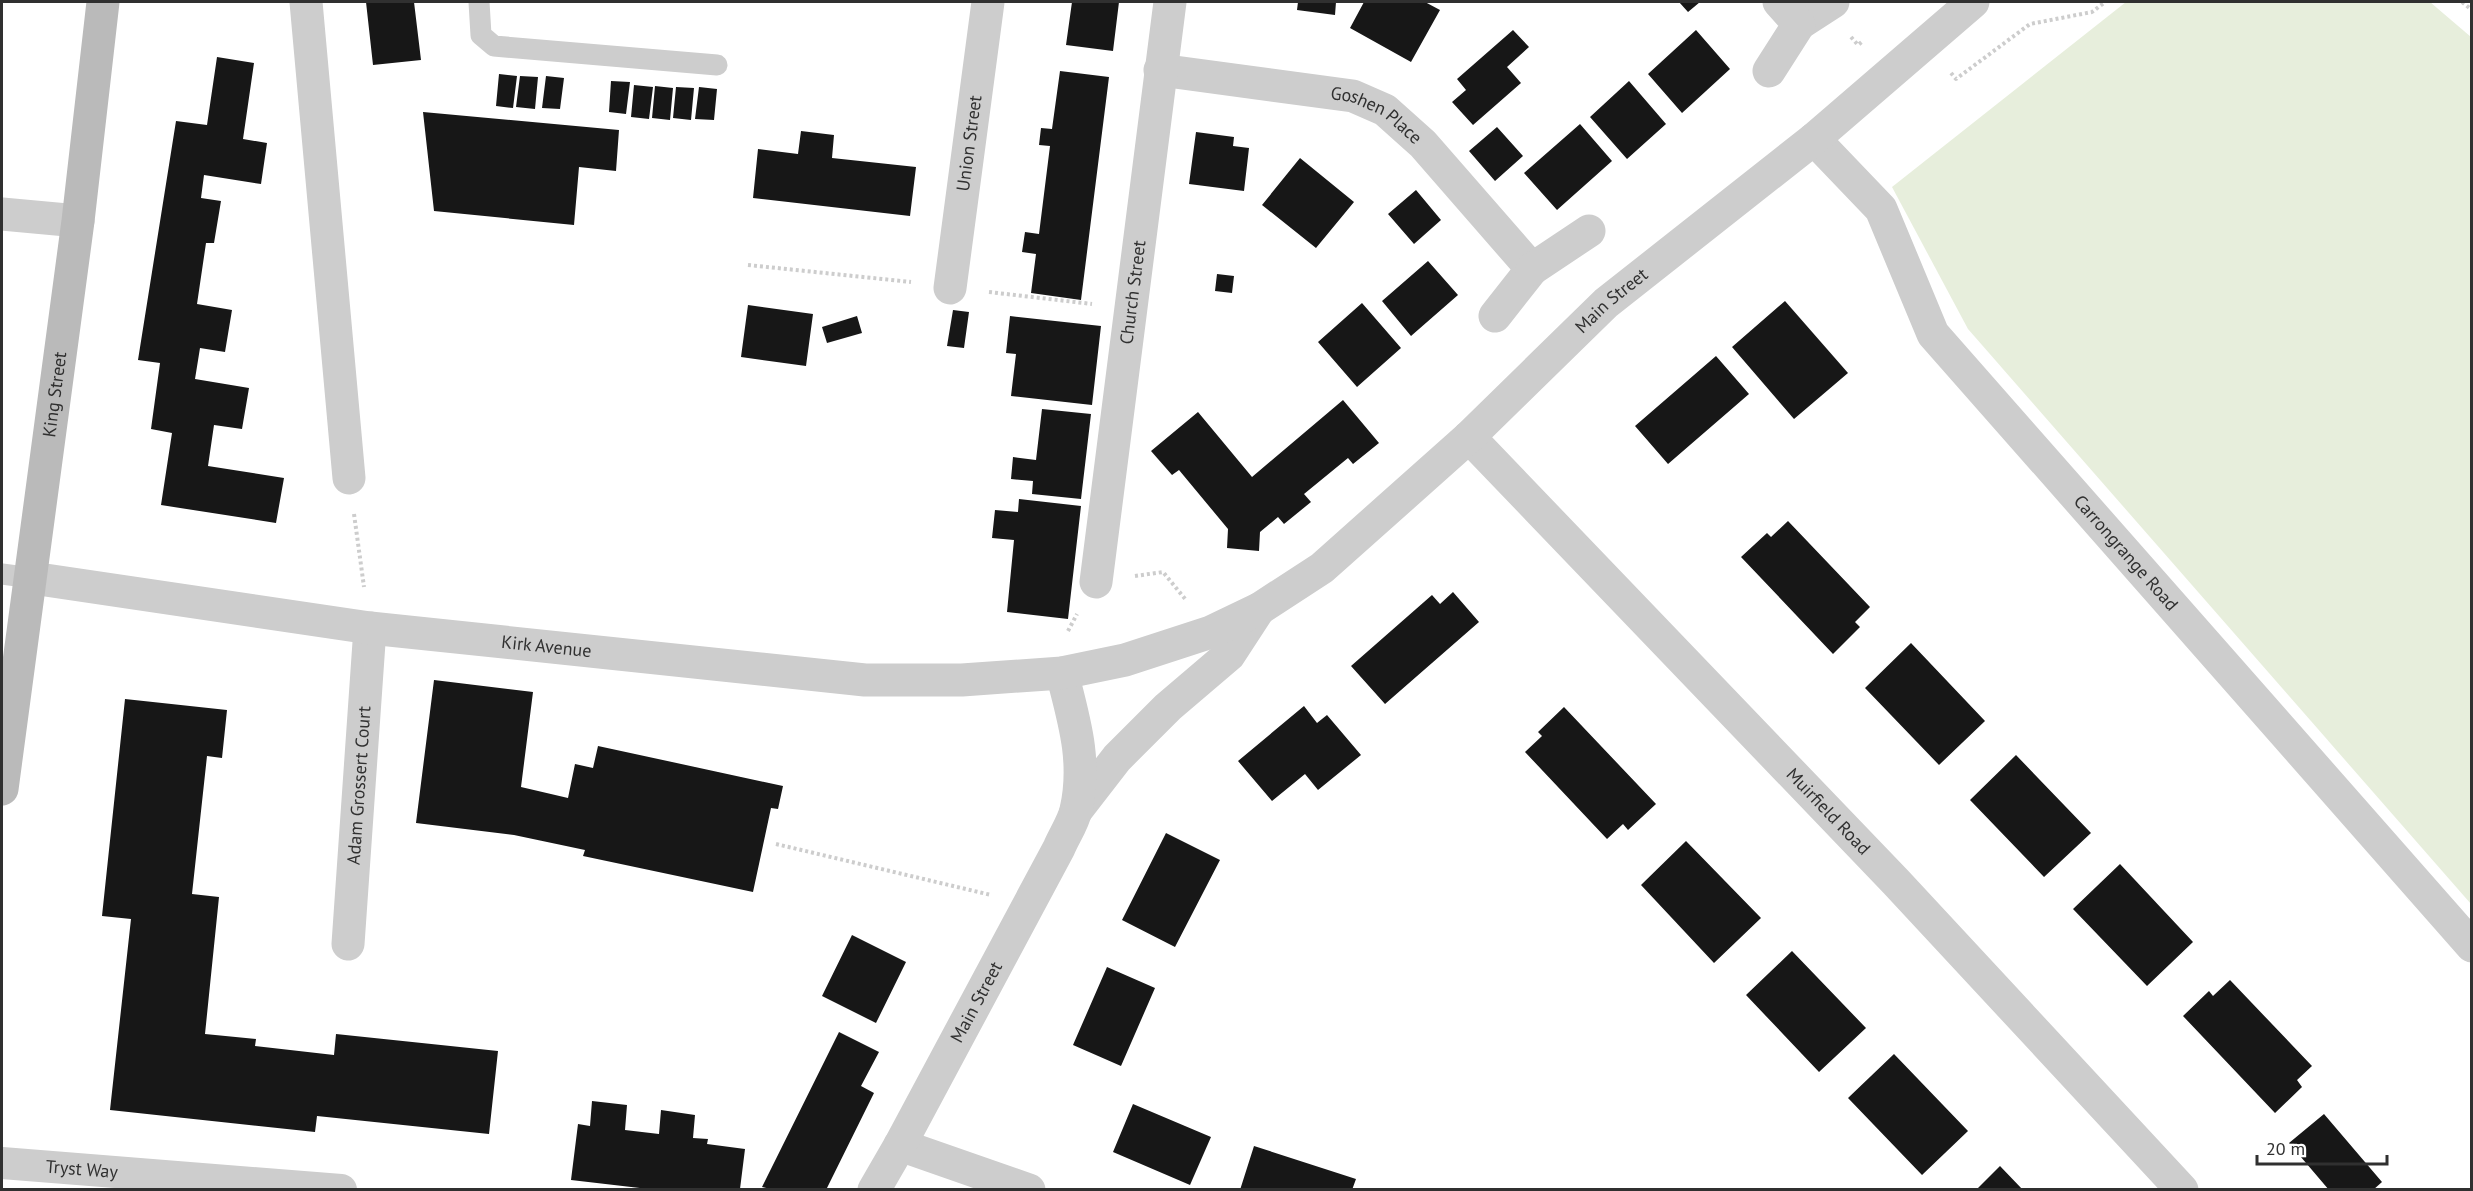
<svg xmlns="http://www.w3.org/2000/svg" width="2473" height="1191" viewBox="0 0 2473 1191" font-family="'PT Sans',sans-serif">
<rect width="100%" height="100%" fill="#fff"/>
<!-- green -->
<path fill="#e7eedc" d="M2126,2h304l41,35v867l-503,-575 -76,-142z"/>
<!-- building -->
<path fill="#171717" d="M366,2h48l7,58 -48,5z
M1072,2h47l-6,49 -47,-6z
M1298,2h38l-1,13 -38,-5z
M1364,2h61l15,8 -29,52 -61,-34z
M1679,2h21l-12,10z
M1513,30l16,17 -22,20 14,16 -48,42 -21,-23 14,-12 -9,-11z
M1696,30l34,39 -48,44 -34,-39z
M217,57l37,6 -11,76 24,4 -6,41 -57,-9 -3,23 20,3 -7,42h-8l-9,61 35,6 -7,42 -25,-4 -5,31 54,9 -7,41 -28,-4 -6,41 76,12 -8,45 -115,-18 11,-72 -21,-4 9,-66 -22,-3 38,-239 31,4z
M1060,71l49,6 -28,223 -50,-7 5,-39 -14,-2 3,-20 14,2 11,-88 -11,-1 2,-17 11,1z
M499,74l18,2 -4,32 -17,-2z
M520,76l18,1 -3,32 -19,-2z
M546,76l18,2 -4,31 -18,-1z
M611,81l19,1 -4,32 -17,-2z
M1629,81l37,43 -39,35 -37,-42z
M634,85l19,2 -4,32 -18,-2z
M655,86l18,2 -3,32 -18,-2z
M676,87l18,1 -3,32 -18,-2z
M699,87l18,2 -3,31 -19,-1z
M423,112l196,18 -3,41 -37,-4 -5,58 -140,-14z
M1580,124l32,37 -55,49 -33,-37z
M1497,127l26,29 -28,25 -26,-30z
M801,131l33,4 -2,23 84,9 -6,49 -157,-18 5,-49 40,5z
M1196,132l38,5 -1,9 16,2 -5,43 -55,-7z
M1300,158l54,44 -38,46 -54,-43z
M1416,190l25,30 -27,24 -26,-30z
M1428,261l30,34 -47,41 -29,-35z
M1217,274l17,2 -2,17 -17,-2z
M1785,301l63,72 -54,46 -62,-72z
M1362,303l39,45 -44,39 -39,-45z
M748,305l65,9 -7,52 -65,-9z
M953,310l16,2 -5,36 -17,-2z
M857,316l5,17 -35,10 -5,-16z
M1010,316l91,10 -9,79 -81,-9 5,-42 -10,-1z
M1716,356l33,38 -81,70 -33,-38z
M1343,400l36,43 -26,21 -5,-6 -44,36 7,8 -27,22 -6,-7 -18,15 -1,19 -32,-3 1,-19 -49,-59 -7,5 -21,-24 47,-39 54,65z
M1042,409l49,5 -10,85 -49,-5 1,-13 -22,-2 2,-22 23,3z
M1019,499l62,7 -13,113 -61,-7 7,-72 -22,-2 3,-28 23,2z
M1788,521l82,86 -15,15 5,5 -27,27 -92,-97 26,-24 4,4z
M1453,592l26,30 -94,82 -34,-38 81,-71 8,9z
M1911,643l74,78 -46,44 -74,-77z
M434,680l99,12 -12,95 47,11 7,-34 18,4 5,-22 185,40 -5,23 -7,-1 -18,84 -170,-36 2,-6 -71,-15 -98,-12z
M125,699l102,11 -5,48 -15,-2 -15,138 27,3 -14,137 51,5 -1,7 79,9 2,-21 162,17 -9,83 -172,-18 -2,16 -205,-22 21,-191 -29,-3z
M1304,706l13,17 10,-8 34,40 -43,35 -13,-16 -33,27 -34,-40z
M1564,707l92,97 -28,26 -5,-6 -16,15 -82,-87 17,-16 -4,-4z
M2016,755l75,78 -47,44 -74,-77z
M1166,833l54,27 -45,87 -53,-27z
M1686,841l75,77 -47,45 -73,-78z
M2120,864l73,78 -46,44 -74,-77z
M852,935l54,27 -30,61 -54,-27z
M1792,951l74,77 -47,44 -73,-77z
M1107,967l48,21 -34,78 -48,-21z
M2230,980l82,86 -15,14 5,7 -27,26 -92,-97 26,-25 4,5z
M839,1032l40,20 -18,34 13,7 -48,97h-51l-13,-3z
M1894,1054l74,77 -46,44 -74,-77z
M592,1101l35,4 -2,25 34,4 2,-24 34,5 -2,23 15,1 -1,5 38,5 -5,40 -83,1 -86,-10 7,-56 12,2z
M1133,1104l78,33 -21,48 -77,-33z
M2324,1114l58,68 -9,8h-44l-40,-47z
M1254,1146l102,33 -4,11h-112z
M2000,1166l23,24h-47z"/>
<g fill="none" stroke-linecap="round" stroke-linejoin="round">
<!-- path -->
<path stroke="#cdcdcd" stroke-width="4" stroke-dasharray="3 3" stroke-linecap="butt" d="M2462,2l10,8
M1851,37l7,8 5,-4
M1951,73l5,6 74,-55 62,-12 13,-10
M748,265l163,17
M989,292l103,12
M354,514l10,73
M1135,576l28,-4 23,28
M1068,631l9,-17
M776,844l215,51"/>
<!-- service -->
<path stroke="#cdcdcd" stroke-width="21" d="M479,2l2,33 13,11 223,19
M2,574l30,4"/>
<!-- pedestrian -->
<path stroke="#cdcdcd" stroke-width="32" id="s1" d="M2,1163l339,27"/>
<!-- minor -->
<g stroke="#cdcdcd" stroke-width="33">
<path d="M306,2l43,476"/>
<path d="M1799,24l34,-22"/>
<path id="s2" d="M1160,70l193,26 32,14 38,34 109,125 -37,47"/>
<path d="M1769,71l30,-47 -20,-22"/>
<path id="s3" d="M1814,139l67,70 52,125 539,612"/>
<path d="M2,214l76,7"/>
<path d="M1532,269l57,-38"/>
<path id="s4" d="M950,288l38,-286"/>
<path id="s5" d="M1469,437l427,445 286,308"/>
<path id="s6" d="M1096,582l74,-580"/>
<path d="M1076,811l41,-53 51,-51 61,-52 30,-46"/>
<path id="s7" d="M348,944l22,-316"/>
<path d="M900,1145l129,45"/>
<path id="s8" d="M874,1190l26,-45 159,-297c5,-12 14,-25 17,-38 11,-49 -2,-90 -14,-137"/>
</g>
<!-- tertiary -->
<path stroke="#cdcdcd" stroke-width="33" id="s9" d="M32,578l338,50 495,52h97l100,-7 63,-13 86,-28 48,-23 63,-41 147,-131 137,-134 208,-164 159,-137"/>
<!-- secondary -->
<path stroke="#bababa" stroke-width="33" id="s10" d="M2,789l76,-568 25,-219"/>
</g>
<g text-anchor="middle" stroke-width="6" stroke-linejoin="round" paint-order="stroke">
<!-- street labels -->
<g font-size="18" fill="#303030" stroke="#fff">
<text dy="6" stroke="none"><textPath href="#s2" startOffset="224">Goshen Place</textPath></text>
<text dy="6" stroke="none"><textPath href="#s4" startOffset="146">Union Street</textPath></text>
<text dy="6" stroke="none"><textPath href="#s6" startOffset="292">Church Street</textPath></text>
<text dy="6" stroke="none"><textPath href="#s9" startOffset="1714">Main Street</textPath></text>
<text dy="6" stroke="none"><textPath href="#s10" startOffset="398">King Street</textPath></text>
<text dy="6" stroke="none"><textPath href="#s3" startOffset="524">Carrongrange Road</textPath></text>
<text dy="6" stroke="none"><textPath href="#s9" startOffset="519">Kirk Avenue</textPath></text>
<text dy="6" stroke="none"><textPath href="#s7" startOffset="159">Adam Grossert Court</textPath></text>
<text dy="6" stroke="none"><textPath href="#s5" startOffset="519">Muirfield Road</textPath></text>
<text dy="6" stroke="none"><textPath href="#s8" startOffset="214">Main Street</textPath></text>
<text dy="6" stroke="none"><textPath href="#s1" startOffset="80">Tryst Way</textPath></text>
</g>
</g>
<!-- border -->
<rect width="2473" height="1191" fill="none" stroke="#303030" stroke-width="6"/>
<!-- scale -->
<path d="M2257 1155v9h130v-9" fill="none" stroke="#303030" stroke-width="3"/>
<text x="2266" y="1155" font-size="18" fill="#303030" stroke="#ffffff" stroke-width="4.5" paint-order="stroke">20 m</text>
</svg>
